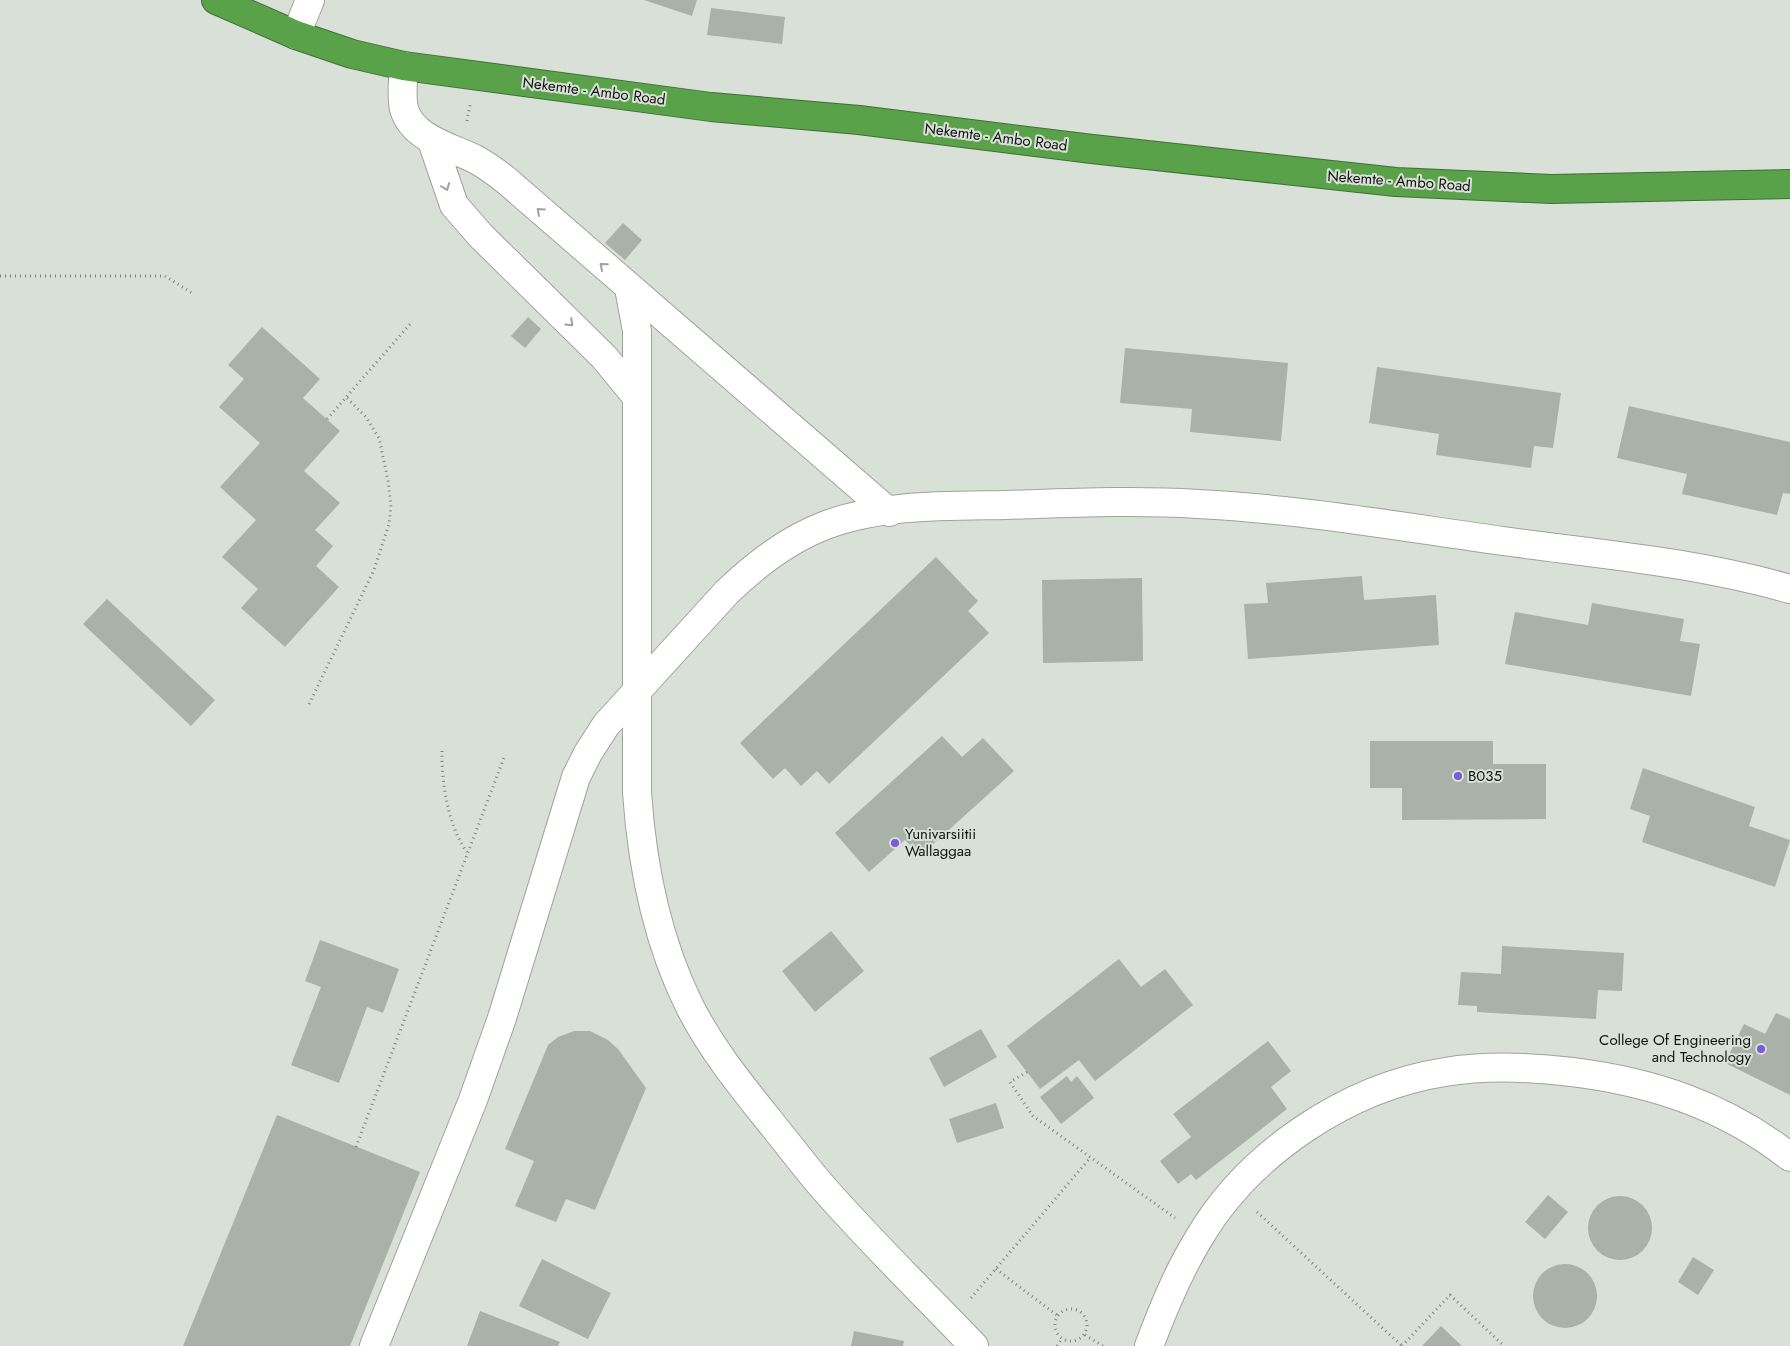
<svg xmlns="http://www.w3.org/2000/svg" width="1790" height="1346" viewBox="0 0 1790 1346" font-family="Jost,sans-serif">
<rect width="100%" height="100%" fill="#d9e0d8"/>
<!-- building -->
<path fill="#aab1a9" d="M644,0h53l-5,16z
M711,8l74,9 -3,27 -75,-9z
M623,223l19,17 -17,20 -20,-17z
M528,317l13,12 -16,19 -14,-12z
M262,327l58,52 -17,19 37,33 -36,40 36,32 -25,27 18,16 -17,20 23,21 -54,60 -44,-39 17,-19 -36,-32 34,-37 -36,-33 40,-44 -41,-36 25,-28 -16,-14z
M1125,348l163,15 -7,78 -91,-9 2,-23 -72,-6z
M1377,367l184,26 -8,55 -19,-2 -3,22 -95,-13 3,-21 -70,-11z
M1629,406l161,36v52l-7,-1 -6,22 -95,-21 5,-20 -70,-16z
M936,557l42,44 -10,10 21,22 -160,151 -12,-13 -16,15 -16,-18 -12,11 -33,-36z
M1362,576l2,24 72,-5 3,50 -191,14 -4,-55 24,-1 -2,-20z
M1142,578l1,83 -100,2 -1,-83z
M107,599l108,101 -24,26 -108,-102z
M1592,603l92,16 -4,22 20,3 -9,52 -186,-32 10,-52 73,13z
M942,736l20,21 21,-19 31,33 -94,85 -15,-16 -36,32 -34,-39z
M1370,741h123v23h53v55l-144,1v-32h-32z
M1643,768l112,39 -6,19 41,14 -15,47 -133,-45 8,-26 -20,-7z
M831,931l33,40 -49,41 -33,-41z
M320,940l79,29 -16,44 -16,-6 -28,76 -48,-18 30,-78 -16,-6z
M1502,946l122,7 -2,38 -24,-1 -2,29 -119,-7v-6l-19,-1 3,-33 40,2z
M1119,959l22,28 24,-18 28,36 -98,76 -16,-21 -39,29 -33,-43z
M1776,1013l14,6v76l-65,-32 19,-39 21,10z
M981,1029l16,28 -53,30 -15,-29z
M574,1031h16l18,9 10,9 28,39 -51,122 -29,-11 -10,23 -41,-16 19,-45 -29,-12 43,-104 10,-8z
M1268,1041l23,30 -20,16 16,22 -91,71 -5,-6 -13,10 -18,-23 31,-24 -18,-23z
M1067,1076l4,6 6,-6 17,22 -33,26 -21,-27z
M996,1103l8,25 -47,15 -8,-24z
M277,1115l143,57 -70,174h-167z
M1548,1195l20,17 -23,27 -20,-17z
M1588 1228a32 32 0 1 1 64 0a32 32 0 1 1-64 0Z
M1693,1257l21,13 -16,25 -20,-13z
M542,1259l69,34 -23,46 -69,-33z
M1533 1296a32 32 0 1 1 64 0a32 32 0 1 1-64 0Z
M480,1311l80,31 -2,4h-91z
M1441,1326l21,20h-40z
M854,1331l50,10 -1,5h-52z"/>
<g fill="none" stroke-linecap="round" stroke-linejoin="round">
<!-- minor casing -->
<g stroke="#9da49c" stroke-width="30">
<path id="minor" d="M296,35l14,-35
M404,66c-1,14 -3,29 0,43 9,30 47,38 71,50 11,6 22,14 32,22l382,331
M432,141l22,64 27,31 123,121 32,39
M629,288l8,43v461c5,74 20,149 53,215 23,45 54,82 85,121 18,22 34,44 53,65 47,53 97,102 146,153
M374,1346l99,-246 29,-82 74,-241 12,-24 18,-28 121,-133c28,-27 62,-53 99,-67 56,-21 121,-19 180,-20 64,-2 128,-5 192,-1 102,5 204,23 305,37 95,13 194,21 287,48
M1149,1346c14,-37 29,-74 50,-108 50,-85 149,-151 246,-166 42,-7 85,-5 127,0 81,10 153,34 218,85"/>
</g>
<!-- highway casing -->
<g stroke="#3f7036" stroke-width="30">
<path id="highway" d="M216,0l80,35 56,19 52,12 307,41 148,13 233,29 304,33 155,7 239,-5"/>
</g>
<!-- path -->
<path stroke="#7d837d" stroke-width="3" stroke-dasharray="1 4" stroke-linecap="butt" d="M467,121l3,-16
M0,276h165l27,17
M327,419l84,-96
M309,704l65,-134 15,-46 2,-17 -3,-27 -9,-42 -13,-21 -20,-20
M442,751c-1,30 7,78 25,101
M1027,1072l-17,10 23,34 142,102
M356,1147l149,-392
M1257,1212l145,134
M996,1269l62,47
M971,1298l119,-140
M1055 1325a16 16 0 1 1 32 0a16 16 0 1 1-32 0Z
M1085,1335l18,11
M1057,1346l5,-7
M1402,1346l48,-51 54,51"/>
<!-- minor -->
<use href="#minor" stroke="#fff" stroke-width="28"/>
<!-- highway -->
<use href="#highway" stroke="#59a24a" stroke-width="28"/>
</g>
<!-- one-way arrows -->
<defs><path id="oneway-chevron" d="M-2-3.5L2.5 0L-2 3.5" fill="none" stroke-width="1.6" stroke-linecap="round" stroke-linejoin="round" transform="scale(1.25)"/></defs>
<g stroke="#9fa19f">
<use href="#oneway-chevron" transform="translate(446 187) rotate(69)"/>
<use href="#oneway-chevron" transform="translate(540 211) rotate(-138)"/>
<use href="#oneway-chevron" transform="translate(603 266) rotate(-139)"/>
<use href="#oneway-chevron" transform="translate(570 323) rotate(44)"/>
</g>
<!-- markers -->
<g fill="#795cd7" stroke="#d9e0d8" stroke-width="2">
<circle cx="1458" cy="776" r="5"/>
<circle cx="895" cy="843" r="5"/>
<circle cx="1761" cy="1049" r="5"/>
</g>
<g text-anchor="middle" stroke-width="4" stroke-linejoin="round" paint-order="stroke">
<!-- street labels -->
<g font-size="15" fill="#101310" stroke="#d9e0d8">
<text transform="translate(594 91) rotate(7)" y="5">Nekemte - Ambo Road</text>
<text transform="translate(996 137) rotate(7)" y="5">Nekemte - Ambo Road</text>
<text transform="translate(1399 181) rotate(4)" y="5">Nekemte - Ambo Road</text>
</g>
<!-- poi labels -->
<g font-size="15" fill="#101310" stroke="#d9e0d8" text-anchor="start">
<text x="1468" y="781">B035</text>
<text x="905" y="839">Yunivarsiitii<tspan x="905" dy="17">Wallaggaa</tspan></text>
<text x="1751" y="1045" text-anchor="end">College Of Engineering<tspan x="1751" dy="17">and Technology</tspan></text>
</g>
</g>
</svg>
